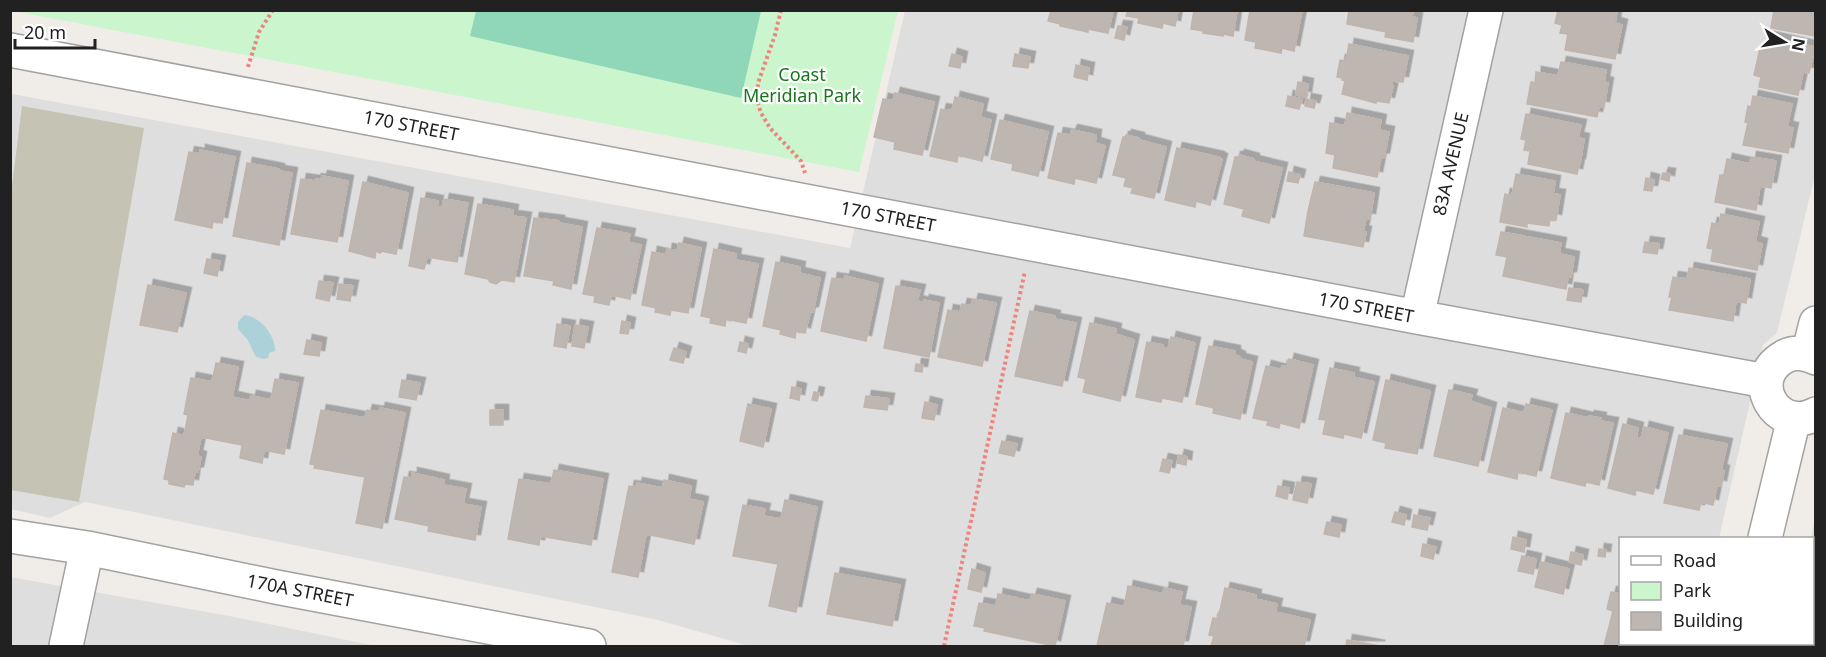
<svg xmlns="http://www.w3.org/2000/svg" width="1826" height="657" viewBox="0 0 1826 657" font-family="'Noto Sans',sans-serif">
<defs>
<filter id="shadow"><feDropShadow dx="5.5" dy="-5.5" stdDeviation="0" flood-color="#0004"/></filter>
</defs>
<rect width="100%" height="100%" fill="#f0ede8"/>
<!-- residential -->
<path fill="#dfdede" d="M905,11h910v164l-38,158 -14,12 -44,193h-99v106h74v2h-945l-91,-26 -573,-118 -35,16 -39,-9 1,-415 838,154z
M1815,518v128h-29v-2h26v-106h-1z
M10,577l214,38 152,31h-365z"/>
<!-- construction -->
<path fill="#c4c3b4" d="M22,106l122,22 -65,374 -68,-12 -1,-288z"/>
<!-- park -->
<path fill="#cbf5cc" d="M13,11h885l-39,161z"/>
<!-- pitch -->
<path fill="#8fd7b8" d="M476,11v-1l285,1 -20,87 -271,-62z"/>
<!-- water -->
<path fill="#add1d9" d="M244,315c16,1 32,21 31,36l-6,2 -1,5 -4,1 -8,-2 -9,-18 -9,-10v-7z"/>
<!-- building -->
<path fill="#bdb6b1" stroke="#c1b4ac" stroke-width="1.5" filter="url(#shadow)" d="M1051,10h62l-5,23 -20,-4v3l-28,-6v-2l-12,-3z
M1128,10h50l-3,16 -12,-3 -1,5 -24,-5 1,-5 -13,-2z
M1194,10h43l-4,26 -10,-2v2l-20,-3v-2l-12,-2z
M1250,10h52l-8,41 -12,-3 -1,5 -26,-5 1,-6 -11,-2z
M1349,10h64l-1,7 5,1 -4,24 -28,-5 1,-5 -39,-8z
M1558,10h59l-2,13 7,2 -7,34 -50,-9 3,-16 -8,-1 2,-8 -7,-2z
M1774,10l42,1v25l-45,-8z
M1118,26l9,1 -3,13 -9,-2z
M1768,37l47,10 -6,26 -6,-1 -5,23 -39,-8 2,-10 -7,-2 6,-27 6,1z
M1349,44l59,12 -5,26 -11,-1 -1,4 2,1 -4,17 -12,-2 -1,2 -34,-9 3,-13 -3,-1v-2l-5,-1 3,-17 6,1z
M952,54l10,3 -2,11 -11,-2z
M1015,54l15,3 -2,11 -15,-2z
M1561,62l45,8 -2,12 4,1 -4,24 -5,-1 -2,11 -70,-13 4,-22 4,1 1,-11 22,4z
M1076,65l13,3 -2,12 -13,-3z
M1298,82l10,2 -2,13 -10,-2z
M895,93l39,9 -12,53 -28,-6 1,-7 -21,-5 9,-38 10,2z
M1288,96l14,3 -3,10 -13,-3z
M1753,96l39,8 -5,23 6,1 -5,25 -45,-8 5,-22 -3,-1 3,-16 3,1z
M955,97l28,7 -3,13 11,3 -9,41 -24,-6 -1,7 -27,-6 11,-47 11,2z
M1306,99l10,2 -2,7 -9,-2z
M1347,113l34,7 -2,10 10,2 -5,26 -3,-1 -4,20 -44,-9 2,-13 -9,-2 4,-30 15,3z
M1526,114l55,11 -3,13 6,1 -4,25h-1l-2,10 -49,-10 2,-13 -6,-1 2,-10 -5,-1z
M1000,120l48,12 -10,44 -26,-6 1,-6 -22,-5z
M1072,130l24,5 -1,8 10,3 -9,37 -21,-5 -1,6 -26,-6 10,-45 12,2z
M1126,135l13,3v2l27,7 -12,51 -23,-5 2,-5 -9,-2 2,-8 -13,-3 10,-38h3z
M1177,148l42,9v1l3,1 -12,46 -14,-4 -1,6 -30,-7z
M200,150l35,7 -13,66 -9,-2 -1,7 -37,-8 14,-68 11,2z
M1239,155l15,4 -1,2 29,7 -13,55 -27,-7 2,-7 -20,-5 11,-47h4z
M1751,157l25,4 -5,27 -11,-2 -4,24 -41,-8 5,-27h4l3,-16 23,5z
M247,163l32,6v2l13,2 -13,72 -46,-9z
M1289,172l11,3 -2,8 -11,-2z
M1663,173l7,1 -1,7 -8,-2z
M1516,174l39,7 -2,13 7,1 -4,25 -6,-2 -1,8 -22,-3v4l-27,-5 5,-28 7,2z
M322,176l26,5 -11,61 -46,-8 10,-55 14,2 1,-2 5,1z
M1646,178l8,2 -2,11 -8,-1z
M363,182l45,11 -12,61 -20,-4 -1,8 -26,-7z
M1315,182l59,11 -4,26 -4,-1 -3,14h3l-3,15 -59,-11 4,-25z
M421,198l17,3 -1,6 5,1 2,-9 24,4 -11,59 -30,-5 -3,12 -15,-3z
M478,204l35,6 -1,6 14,2 -12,64 -12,-2 -6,4 -6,-2 -2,-3 -23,-5z
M1721,214l38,8 -4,20 7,2 -5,26 -46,-9 2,-12 -6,-1 5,-25 7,2z
M534,218l25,3v2l23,4 -11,62 -18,-4 1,-4 -30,-5z
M597,228l33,6 -2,8 13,3 -11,54 -19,-4 -2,10 -15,-3 1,-6 -12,-2z
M1501,232l60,11 -2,11 15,3 -3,20h-3l-2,12 -63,-13 4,-19 -11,-2z
M1645,242l14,2 -2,10 -14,-2z
M679,243l22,5 -13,65 -17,-3 -1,5 -15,-3 1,-4 -14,-3 10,-53 14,3 1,-6 10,2z
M714,249l22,5 -1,6 23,4 -12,59 -20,-4 -1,7 -15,-3 1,-5 -10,-2z
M207,259l13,2 -3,15 -13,-3z
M776,262l24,5 -1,6 21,5 -7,34h-3l-5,21 -9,-2 -1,7 -15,-4 1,-4 -18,-4z
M1689,268l61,11 -4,24 -10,-2 -3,20 -64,-11 3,-13h-3l4,-20 14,2z
M845,276l33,8 -12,57 -45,-10 11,-53 12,2z
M319,281l14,2 -4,18 -13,-3z
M339,284l14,2 -3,15 -13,-2z
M148,285l38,8 -9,39 -37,-7z
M896,286l24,4 -3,11 6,2 1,-3 15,3 -10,54 -45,-9z
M1569,288l14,2 -2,12 -14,-2z
M973,299l23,4 -14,63 -44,-9 10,-47 12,2 2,-8 9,2z
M1030,311l25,5 -1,3 22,4 -14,63 -47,-10z
M622,321l8,2 -2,11 -8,-1z
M1090,323l26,6 -1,5 19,6 -14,61 -37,-9 3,-13 -8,-2z
M557,324l13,2 -4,22 -12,-2z
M575,325l13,2 -4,21 -12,-2z
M1171,337l24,6 -13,59 -20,-4 -1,4 -25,-5 11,-55 16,3 -1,3 6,1z
M307,340l14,3 -2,13 -15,-2z
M740,342l8,2 -2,9 -8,-2z
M1209,346l26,5v4l5,2v2l12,3 -12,57 -27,-6 1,-5 -18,-4z
M674,348l12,4 -3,11 -13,-3z
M1289,359l24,6 -14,63 -19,-5 -1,5 -12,-3 1,-4 -15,-3 13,-52 15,4 1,-4 5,1z
M216,363l22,4 -6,30 18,4 1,-5 20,4 4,-21 23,4 -14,71 -20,-4 -2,13 -22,-5 2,-13 -41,-8 -4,19 4,1 -3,15 -3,-1 -2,14 -8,-1 -1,3 -15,-3v-4l-5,-1 9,-46 11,3 4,-21 -4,-1 7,-36 21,4z
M916,364l7,1 -1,7 -7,-1z
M1330,368l24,5 -1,4 21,5 -13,56 -17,-4 -1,4 -20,-4 3,-14 -7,-1z
M402,380l18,3 -4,17 -17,-3z
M1386,380l44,11 -13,63 -32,-6 1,-5 -13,-3z
M792,387l9,2 -2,11 -9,-2z
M1449,390l23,5 -2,6 21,7 -13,58 -44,-10z
M814,392l5,1 -2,8 -5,-1z
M866,396l23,3 -2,11 -23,-3z
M925,402l12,3 -3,15 -12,-2z
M748,404l23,5 -8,38 -23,-6z
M1526,404l26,6 -16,66 -18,-4 -1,7 -29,-7 15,-64 21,5z
M380,408l25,5 -23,115 -26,-5 9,-46 -51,-9 1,-3 -5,-1 11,-54 44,8 2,-8 12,2z
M490,410h13v15h-13z
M1566,413l22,5 1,-2 12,2 -1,3 13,2 -14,62 -13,-3 -1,4 -34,-8z
M1623,424l15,4 -2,9 5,2 3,-12 24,6 -15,61 -17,-4 -1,5 -27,-7z
M1679,435l48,9 -6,26 3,1 -3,15 -4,-1 -4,20 -12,-3 -2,8 -35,-7z
M1002,441l15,3 -3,12 -15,-3z
M1179,455l8,2 -1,8 -9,-2z
M1163,459l9,2 -3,12 -9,-2z
M554,470l49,9 -12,66 -51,-9 -1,9 -31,-6 11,-60 32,5z
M412,473l32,7 -1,5 23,4 -3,15 18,3 -6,33 -47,-9 1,-5 -34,-7 9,-42 8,1z
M664,480l27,6 -2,13 14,3 -9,42 -48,-10 -8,43 -26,-5 17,-86 7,1 1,-4 26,5z
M1297,482l14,2 -4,19 -14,-3z
M1278,486l11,2 -2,11 -11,-3z
M785,500l32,7 -21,105 -27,-6 9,-42 -45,-8 10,-51 22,4 -2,7 18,3z
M1395,512l11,3 -2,10 -12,-3z
M1414,515l16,3 -3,12 -15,-3z
M1327,522l14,3 -2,12 -15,-3z
M1513,537l13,3 -2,12 -13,-3z
M1423,544l13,3 -3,12 -12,-3z
M1599,549l7,1 -1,7 -7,-1z
M1571,552l12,3 -2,10 -12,-3z
M1522,556l14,3 -3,15 -15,-3z
M1541,562l28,7 -6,25 -28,-7z
M972,569l13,4 -4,19 -13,-3z
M835,573l65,12 -8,41 -65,-12z
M1128,586l35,8 1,-6 18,4 -3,13 12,2 -8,39h-86l10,-43 17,4z
M1225,588l31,7 -1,4 22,5 -2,8 35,8 -6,26h-93l3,-10 -5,-1 4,-17 5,1z
M1611,592l9,2v50h33v2h-49l9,-35 -6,-2z
M998,594l32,7 2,-7 33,7 -10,45 -71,-15 1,-3 -11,-2 5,-23 17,3z
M1347,640l33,6h-34z"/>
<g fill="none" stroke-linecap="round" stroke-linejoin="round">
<!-- minor casing -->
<g stroke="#a2a2a2" stroke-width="36">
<path id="minor" d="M10,50l1407,267 349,64
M1417,317l69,-307
M1808,355l8,-32
M1816,358c-11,-5 -22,-7 -32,-1 -39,22 -8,78 32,57
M10,536l77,12 189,39 313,59
M1765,538l29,-120
M66,646l21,-98
M1740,646l1,-2"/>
</g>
<!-- path -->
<path stroke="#ed847d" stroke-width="4" stroke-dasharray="3 3" stroke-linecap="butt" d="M781,10l-6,25 -17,48 -1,17 4,13 9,15 31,33 4,12
M248,67l11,-35 14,-22
M944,646l81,-375"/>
<!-- minor -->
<use href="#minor" stroke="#fff" stroke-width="33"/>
</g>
<g text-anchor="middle" stroke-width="4.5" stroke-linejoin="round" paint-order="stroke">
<!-- park labels -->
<g font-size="18" fill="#17761b" stroke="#fff">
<text x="802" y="81">Coast<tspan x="802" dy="21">Meridian Park</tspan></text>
</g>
<!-- street labels -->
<g font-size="18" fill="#212121" stroke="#fff">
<text transform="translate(411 126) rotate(11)" y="6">170 STREET</text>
<text transform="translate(1451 164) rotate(-77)" y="6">83A AVENUE</text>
<text transform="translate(888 217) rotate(11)" y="6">170 STREET</text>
<text transform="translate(1366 308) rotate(11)" y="6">170 STREET</text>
<text transform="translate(300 591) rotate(11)" y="6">170A STREET</text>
</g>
</g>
<!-- border -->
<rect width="1826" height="657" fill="none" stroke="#212121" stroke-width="24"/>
<!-- legend -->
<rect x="1619" y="537" width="195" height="108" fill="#ffffff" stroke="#a6a6a6" stroke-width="1.5"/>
<rect x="1631" y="556" width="30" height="9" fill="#ffffff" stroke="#a6a6a6" stroke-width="1.5"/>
<text x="1673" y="567" font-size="18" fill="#212121">Road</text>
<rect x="1631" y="582" width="30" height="18" fill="#cbf5cc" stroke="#a6a6a6" stroke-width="1.5"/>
<text x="1673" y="597" font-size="18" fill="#212121">Park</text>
<rect x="1631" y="612" width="30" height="18" fill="#bdb6b1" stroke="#a6a6a6" stroke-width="1.5"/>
<text x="1673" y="627" font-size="18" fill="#212121">Building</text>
<!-- north arrow -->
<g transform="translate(1784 42) rotate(101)" stroke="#ffffff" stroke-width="4.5" paint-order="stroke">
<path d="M0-4.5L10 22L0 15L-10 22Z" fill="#212121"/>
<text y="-9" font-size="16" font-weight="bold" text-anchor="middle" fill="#212121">N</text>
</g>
<!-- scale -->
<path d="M15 39v9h80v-9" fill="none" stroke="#212121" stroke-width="3"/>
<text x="24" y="39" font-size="18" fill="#212121" stroke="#ffffff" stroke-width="4.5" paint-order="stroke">20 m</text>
</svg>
